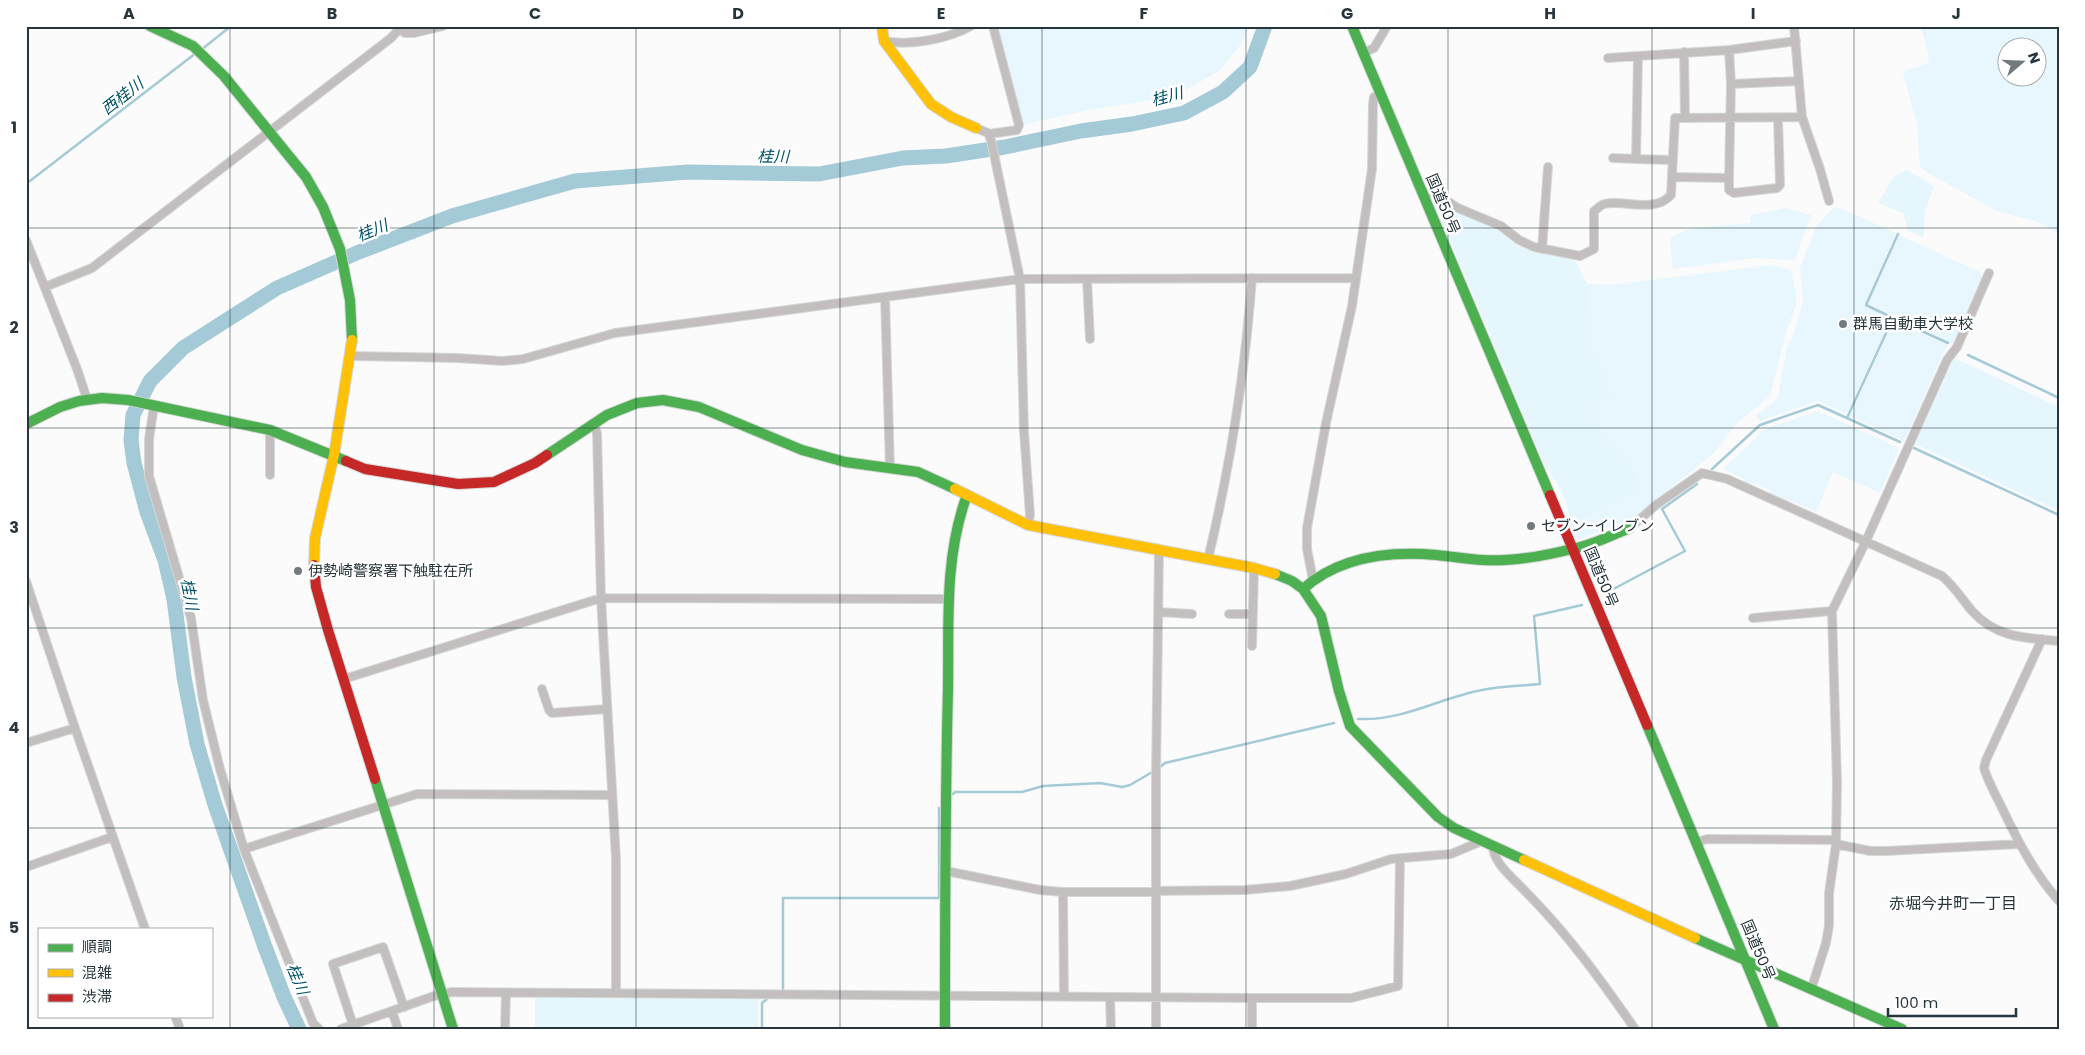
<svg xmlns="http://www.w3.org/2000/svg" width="2085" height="1055" viewBox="0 0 2085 1055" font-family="Poppins,'Noto Sans JP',sans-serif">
<rect width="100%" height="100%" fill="#fbfbfb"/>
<!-- built -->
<path fill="#e7f7fd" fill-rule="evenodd" d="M995,26h254l-7,17 -22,27 -37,22 -38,9 -61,10 -62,14z
M1921,26h138v208l-24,-13 -39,-10 -73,-41 -3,-4 -3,-42 -14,-51 1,-2 23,-7 2,-5zM2008,48h30v30h-30z
M1835,206l61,27 -32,73 12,5 1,-3 -9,-4 31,-69 81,37 2,7 -30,65 -72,-34 -1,3 12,5 -4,9h3l4,-7 53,25 -43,96 -54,-25 39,-85 -3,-2 -39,85 -29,-13 -58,20 -4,-6 18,-13 4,-6 9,-49 6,-10 10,-36 -3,-33 16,-41z
M1785,208l26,7 -16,45 -40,-2 -82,11 -3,-32 19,-7 16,-3 45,-4 1,-8z
M1771,265l20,5 5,24v11l-11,31 -15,60 -33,27 -24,31 -78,63 -56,23 -5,-2 -3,-12 71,-37 -6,-17 -33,-40 -10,-27 18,-8 -17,-48 -6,-65 22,1z
M1818,411l81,37 -19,45 -47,-21 -17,40 -26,-12 -2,2 -19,-9 1,-3 -16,-7 -2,2 -8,-4 1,-2 -22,-10 42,-40z"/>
<!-- green -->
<path fill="#e5f7fd" d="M1907,170l27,16 -8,22 -3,30 -15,-8 -5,-17 -25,-10 16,-27z
M1435,198l31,18 31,13 20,16 17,7 38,6c7,6 10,18 16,26l6,65 18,48 -19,8 10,27 33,40 6,17 -71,37 -4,-21 -6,-15 -17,-27 -111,-264z
M1957,359l102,48v104l-144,-67 38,-84z
M535,998l223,1v30h-223z"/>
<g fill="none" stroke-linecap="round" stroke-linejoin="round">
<!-- stream -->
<path stroke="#a4cad7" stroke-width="2.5" d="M201,50l30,-24
M26,184l170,-131
M1893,318l-27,-13 32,-71
M1968,355l91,43
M1847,418l46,-100 55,25
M1914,448l145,67
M1712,469l48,-44 58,-20 82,37
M1604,594l81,-43 -23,-42 35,-25
M1358,719c46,2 81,-21 124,-29 19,-4 39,-4 58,-6l-6,-68 48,-11
M1159,768l6,-5 169,-40
M953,794l2,-2h67l21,-6 57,-3 22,4 8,-2 24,-14
M783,989v-91h156v-90
M762,1029v-26l5,-4"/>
<!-- river -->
<path stroke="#a4cad7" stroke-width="15" d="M299,1029l-15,-32 -19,-50 -50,-142 -18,-61 -13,-67 -10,-78 -9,-39 -18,-48 -13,-49 -3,-23 2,-25 17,-34 33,-33 94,-60 82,-36 93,-36 123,-35 113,-9 131,2 84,-16 43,-2 59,-9 76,-16 51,-7 52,-11 39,-21 27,-25 15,-41"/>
<!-- street casing -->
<g stroke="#d5d8d9" stroke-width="10">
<path id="street" d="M1794,26l8,91 18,52 9,32
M400,29l5,4h9l29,-7
M884,41c26,5 64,-2 87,-15
M1729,50l2,34 -2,94v12l5,3 43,-5 3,-3 -2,-67
M1684,52l1,65
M1363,53l11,-5 13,-22
M1638,56l-2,103 35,1
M1608,58l121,-8 67,-9
M1731,84l68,-3
M976,128l12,5 3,7 29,139 4,152 6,84 -2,10
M989,134l28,-4 2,-5 -26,-99
M1613,158l23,1
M1672,177l57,1
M1422,192l14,2 22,14 43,18 18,14 15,7 46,9 14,-7v-38c3,-2 7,-6 10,-7 21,-5 50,10 67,-9l4,-77 127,-1
M26,240l51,129 10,30
M1542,249l6,-82
M1087,279l3,60
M45,287l47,-19 299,-230 11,-12
M885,297l5,171
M351,356l107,2 44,3 21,-2 92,-26 405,-54 336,-1
M154,406l-5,33v37l42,142 12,82 17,69 24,80 61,154 8,20 6,6
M593,423l4,10 4,165 15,261v134
M270,430v45
M1630,528l26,-23 46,-32 25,6 215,97c12,10 20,23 30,35 24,27 54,27 87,30
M1208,559c22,-92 37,-186 44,-281
M1313,580l-6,-31v-21l19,-105 26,-117 20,-137 1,-65 1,-7 6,-3
M26,581l49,147 70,201
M1158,612l34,2
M1229,614h23
M1753,618l79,-7
M2042,639l-56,121 -2,8c4,14 12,27 18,40 16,33 32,65 57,93
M1252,646l2,-78
M344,679l257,-81 349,1
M542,689l7,21 3,3 55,-4
M26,743l49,-15
M1697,842l10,-3 129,1
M1836,844l34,7h17l132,-7
M1493,846c0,17 21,33 32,45 42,42 76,89 110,138
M244,849l173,-55 195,1
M26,867l86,-30
M946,871l94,19 23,2 182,-2 45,-4 56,-12 45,-15 60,-5 31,-13
M1063,892l1,104
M1811,990l15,-47 3,-18v-32l7,-49 1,-62 -5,-171 34,-70 81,-181 10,-13 32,-74
M1110,997l1,32
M392,1011l6,18
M175,1016l5,13
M353,1025l-20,-61 50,-17 21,60
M341,1029l93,-33 18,-4 800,6h99l47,-12 2,-128
M505,1029l1,-36
M1156,1029v-255l3,-224
M1252,1029v-31"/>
</g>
<!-- fast casing -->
<g stroke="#d5d8d9" stroke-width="12">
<path id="fast" d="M150,26l43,20 31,30 82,101 17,30 17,42 10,51 2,40
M1352,26l198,469
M26,424l34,-17 19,-6 23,-3 26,2 142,30 76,31
M547,455l60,-40 30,-12 26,-3 36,7 103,43 43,12 73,10 37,17
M1275,574l17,7 11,8 18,27 18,75 11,35 88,91 16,11 70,32
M1303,589c36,-32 87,-38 133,-34 24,2 44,7 69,5 23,-1 52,-7 75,-13 17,-4 34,-13 50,-19
M1647,725l127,304
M375,779l78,250
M1695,938l207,91
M945,1029c0,-113 0,-227 3,-340 1,-65 -4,-132 19,-194"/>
</g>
<!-- slow casing -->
<g stroke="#d5d8d9" stroke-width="12">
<path id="slow" d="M882,26l2,15 47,63 20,13 25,11
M955,489l73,36 226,43 21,6
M314,565l1,-27 19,-83 18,-115
M1524,860l171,78"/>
</g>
<!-- jam casing -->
<g stroke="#d5d8d9" stroke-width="12">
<path id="jam" d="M346,461l19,8 93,15 36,-2 41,-19 12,-8
M1550,495l97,230
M314,565l2,22 12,43 47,149"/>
</g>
<!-- street -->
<use href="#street" stroke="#c4bfbf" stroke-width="8"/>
<!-- fast -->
<use href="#fast" stroke="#4caf50" stroke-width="10"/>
<!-- slow -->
<use href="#slow" stroke="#ffc107" stroke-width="10"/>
<!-- jam -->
<use href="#jam" stroke="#c62828" stroke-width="10"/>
</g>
<!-- grid -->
<path fill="none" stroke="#27363c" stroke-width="1" stroke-opacity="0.55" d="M230,26v1003M434,26v1003M636,26v1003M840,26v1003M1042,26v1003M1246,26v1003M1448,26v1003M1652,26v1003M1854,26v1003M26,228h2033M26,428h2033M26,628h2033M26,828h2033"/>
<!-- markers -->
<g fill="#717b7f" stroke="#fff" stroke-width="2">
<circle cx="1843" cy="324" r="5"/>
<circle cx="1531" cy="526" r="5"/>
<circle cx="298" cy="571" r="5"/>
</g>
<g text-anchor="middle" stroke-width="5" stroke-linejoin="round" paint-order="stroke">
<!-- street labels -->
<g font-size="15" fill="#27363c" stroke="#fff">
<text transform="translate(1443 204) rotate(67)" y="5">国道50号</text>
<text transform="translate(1601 577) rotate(67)" y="5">国道50号</text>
<text transform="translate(1758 950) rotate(67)" y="5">国道50号</text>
</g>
<!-- poi labels -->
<g font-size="15" fill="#27363c" stroke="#fff" text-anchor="start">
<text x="1853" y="329">群馬自動車大学校</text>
<text x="1541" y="531">セブン-イレブン</text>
<text x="308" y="576">伊勢崎警察署下触駐在所</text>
</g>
<!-- water labels -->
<g font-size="16" font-style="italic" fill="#045368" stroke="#fff">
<text transform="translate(122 96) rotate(-38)" y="6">西桂川</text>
<text transform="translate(1167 96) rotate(-15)" y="6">桂川</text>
<text transform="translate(773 156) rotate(1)" y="6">桂川</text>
<text transform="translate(372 230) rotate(-22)" y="6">桂川</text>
<text transform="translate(190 594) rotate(79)" y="6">桂川</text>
<text transform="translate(298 979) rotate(67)" y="6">桂川</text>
</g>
<!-- neighbourhood labels -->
<g font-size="16" fill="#27363c" stroke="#fff">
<text x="1953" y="909">赤堀今井町一丁目</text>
</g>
</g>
<!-- border -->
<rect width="2085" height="1055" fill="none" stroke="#ffffff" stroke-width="55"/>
<!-- legend -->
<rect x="38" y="928" width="175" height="90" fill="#ffffff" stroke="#a9afb1"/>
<rect x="48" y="944" width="25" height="8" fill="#4caf50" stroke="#a9afb1"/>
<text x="82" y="952" font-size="15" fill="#27363c">順調</text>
<rect x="48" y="969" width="25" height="8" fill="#ffc107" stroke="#a9afb1"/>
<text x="82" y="978" font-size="15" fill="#27363c">混雑</text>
<rect x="48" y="994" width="25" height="8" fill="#c62828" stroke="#a9afb1"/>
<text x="82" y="1002" font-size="15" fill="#27363c">渋滞</text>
<!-- north arrow -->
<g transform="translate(2022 62) rotate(71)"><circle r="24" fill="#ffffff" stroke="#a9afb1"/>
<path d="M0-4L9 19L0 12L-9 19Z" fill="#717b7f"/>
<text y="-8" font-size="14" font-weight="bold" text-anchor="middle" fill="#27363c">N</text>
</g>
<!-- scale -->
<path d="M1888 1008v8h128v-8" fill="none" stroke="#27363c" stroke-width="2.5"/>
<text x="1895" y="1008" font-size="15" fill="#27363c" stroke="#ffffff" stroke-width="4" paint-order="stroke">100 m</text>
<rect x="28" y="28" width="2030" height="1000" fill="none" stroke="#27363c" stroke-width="2"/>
<g font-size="16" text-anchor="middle" font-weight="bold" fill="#27363c">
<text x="129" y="19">A</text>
<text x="332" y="19">B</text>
<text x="535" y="19">C</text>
<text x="738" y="19">D</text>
<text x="941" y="19">E</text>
<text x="1144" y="19">F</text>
<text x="1347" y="19">G</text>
<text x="1550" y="19">H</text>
<text x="1753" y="19">I</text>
<text x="1956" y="19">J</text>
<text x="14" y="133">1</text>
<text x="14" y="333">2</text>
<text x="14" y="533">3</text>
<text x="14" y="733">4</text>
<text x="14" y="933">5</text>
</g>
</svg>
